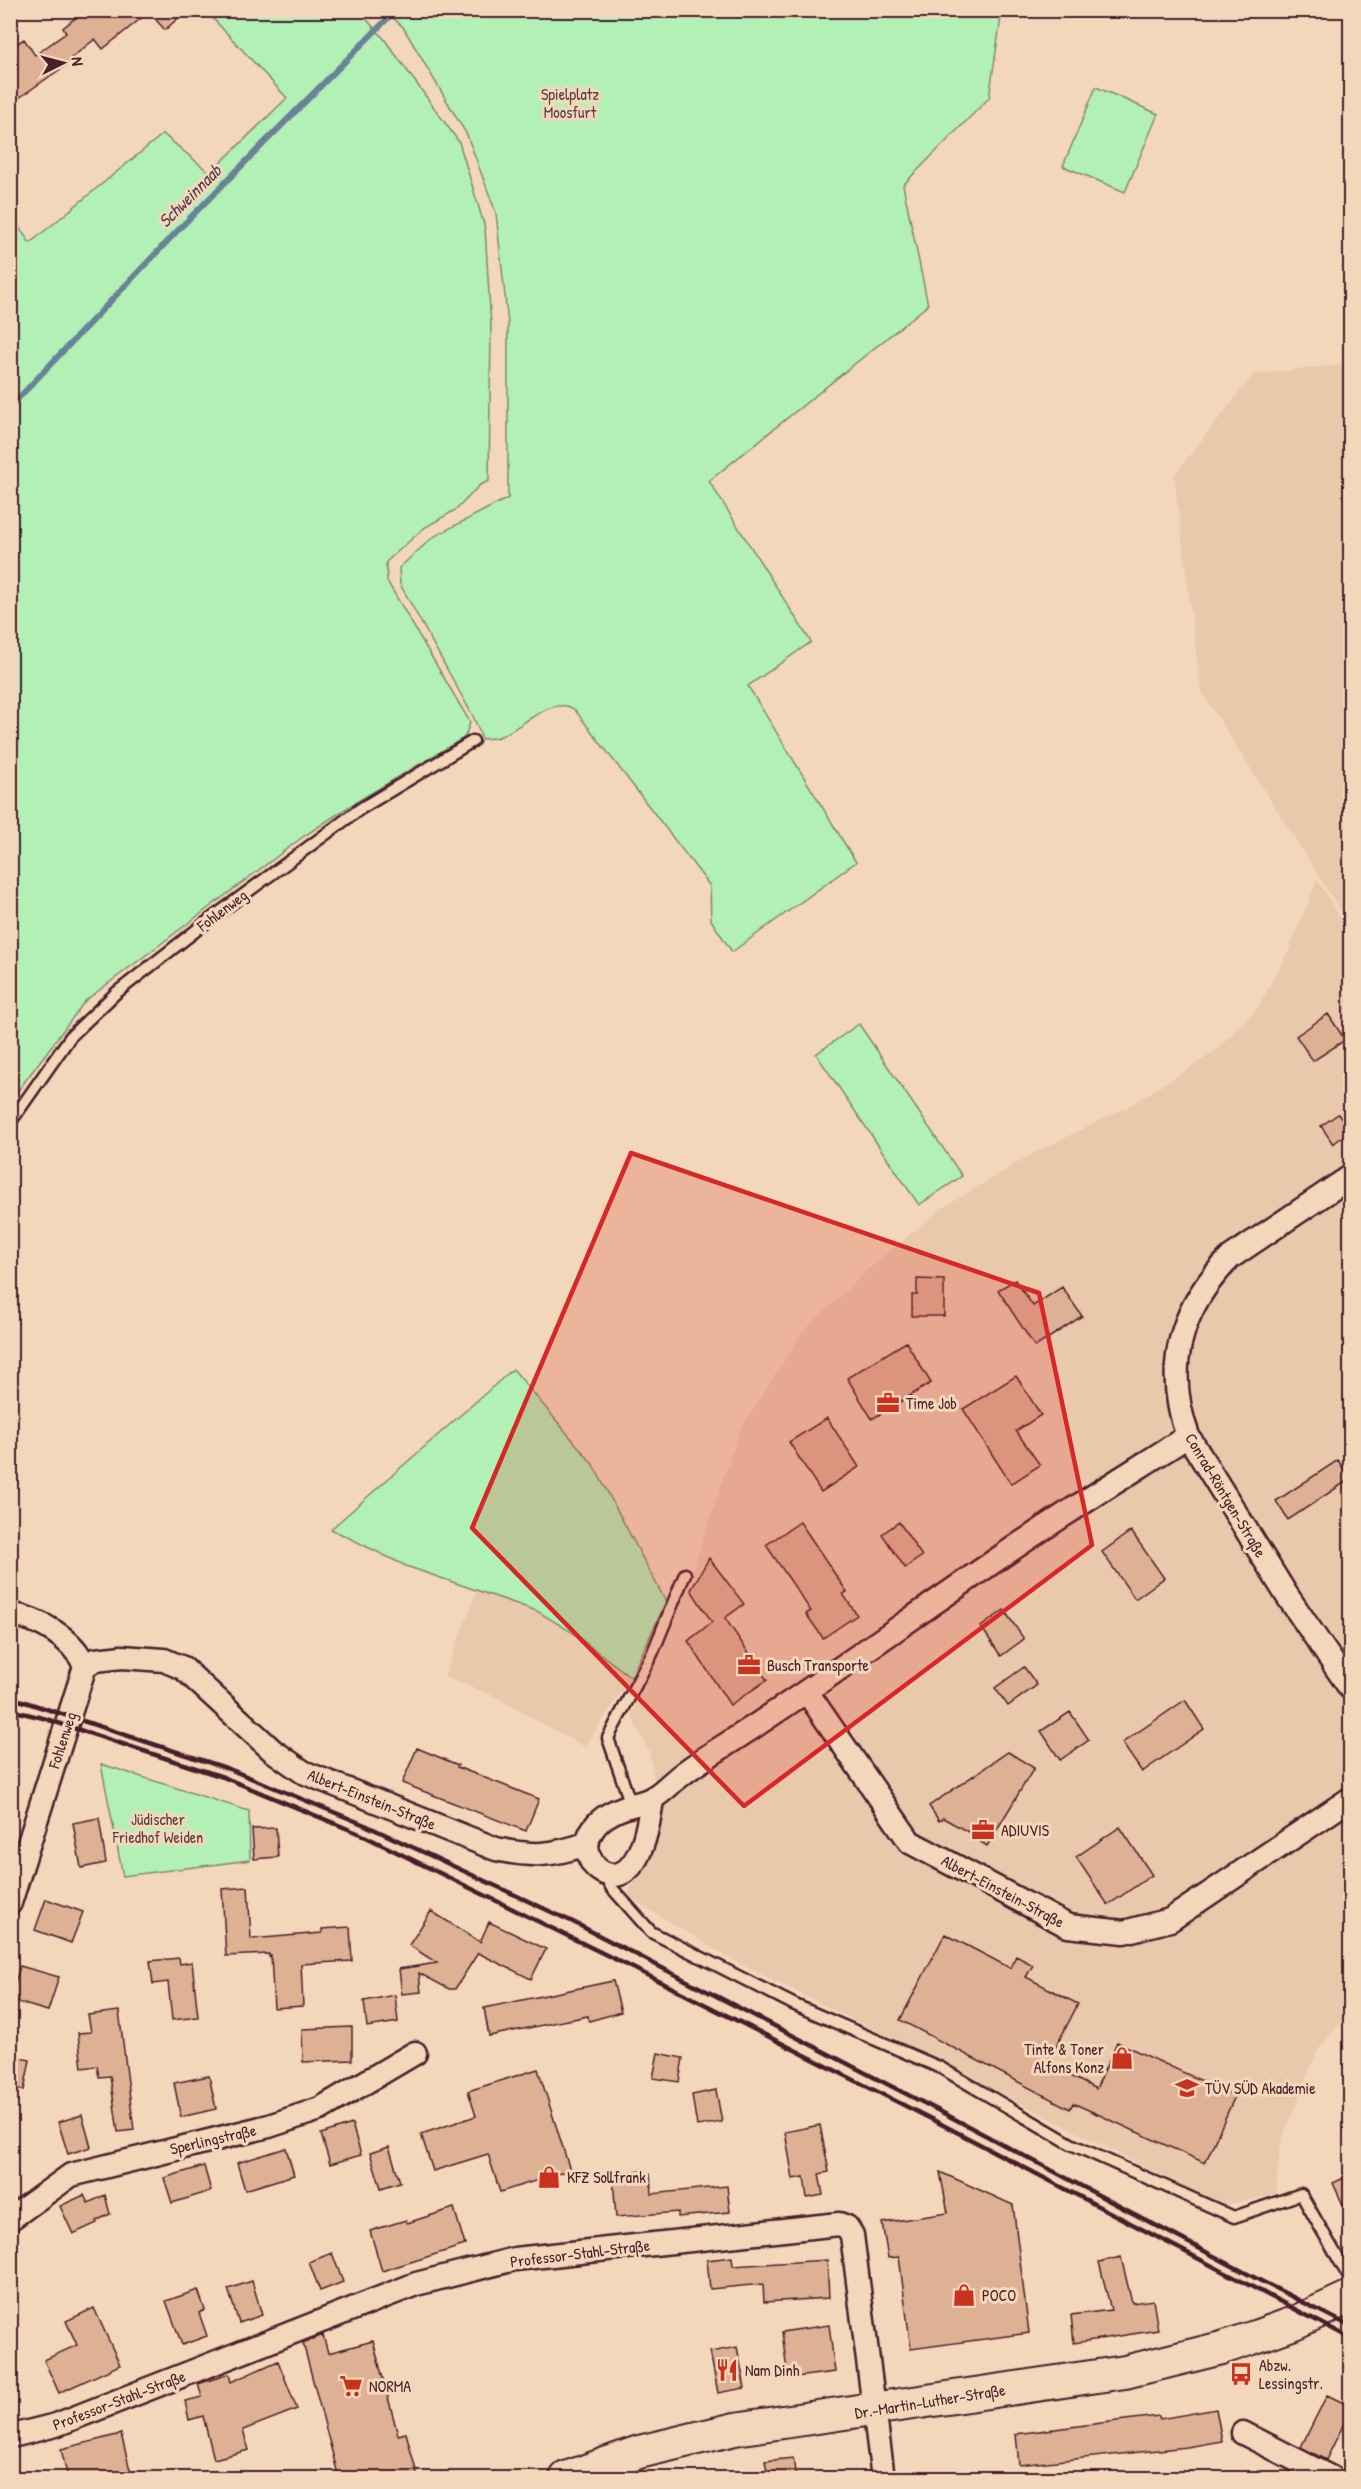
<svg xmlns="http://www.w3.org/2000/svg" width="1361" height="2489" viewBox="0 0 1361 2489" font-family="'Patrick Hand',sans-serif">
<rect width="100%" height="100%" fill="#f3d7ba"/>
<filter id="ink" filterUnits="userSpaceOnUse"><feTurbulence type="fractalNoise" baseFrequency=".0167" numOctaves="2"/><feDisplacementMap in="SourceGraphic" scale="12" xChannelSelector="R" yChannelSelector="G"/><feConvolveMatrix kernelMatrix="1 2 1 2 8 2 1 2 1" color-interpolation-filters="sRGB"/></filter>
<g filter="url(#ink)">
<!-- built -->
<path fill="#eac8ac" d="M1350,364v561l-149,-234 -27,-216 80,-101z
M1317,880l33,53v1078l-34,42 -36,92 -4,49 -55,12 -244,-125 -241,-119 -109,-66 25,-55 7,-31 -10,-59 -18,-35 53,-121 55,-163 62,-98 66,-64 74,-61 87,-53 101,-50 84,-53 44,-44 32,-59z
M477,1591l60,20 33,20 61,46 -46,70 -95,-53 -46,-17z"/>
<!-- green -->
<path fill="#b3f0b6" stroke="#7e8870" stroke-width="1.5" d="M206,11h153l26,29 74,102 26,86 6,99 -2,154 -9,4 -23,24 -33,19 -38,34 1,19 83,141 -5,15 -112,67 -49,32 -219,165 -74,99v-884l19,27 133,-109 47,39 77,-75z
M385,11h617l-13,87 -86,87 25,120 -219,176 102,161 -63,44 108,176 -124,90 -21,-32 -1,-34 -135,-176c-21,-16 -53,17 -74,26 -6,3 -13,2 -19,3l-8,-21 -74,-134 -1,-16 34,-31 75,-39v-174l-12,-111 -29,-78 -64,-108z
M1096,87l62,27 -33,78 -62,-26z
M859,1024l103,152 -43,29 -103,-151z
M513,1369l79,94 74,139 -35,75 -61,-46 -33,-20 -131,-45 -75,-37z
M101,1764l148,47 1,49 -127,16z"/>
<g fill="none" stroke-linecap="round" stroke-linejoin="round">
<!-- stream -->
<path stroke="#688396" stroke-width="6" d="M10,407l170,-179 216,-218"/>
</g>
<!-- building -->
<path fill="#deb094" stroke="#4a1f2b" stroke-width="1.5" d="M85,10h102l-22,20 -16,-18 -46,37 -8,-10 -25,20 2,2 -62,43v-56l14,-9 11,16 31,-22 -3,-5z
M1328,1014l17,26 -32,21 -17,-25z
M1338,1114l12,17 -17,13 -12,-18z
M917,1279l27,1v36h-32v-21h5z
M1015,1280l18,26 29,-19 20,29 -47,31 -37,-57z
M906,1342l25,41 -59,36 -25,-41z
M1016,1376l25,39 -25,16 24,34 -29,19 -48,-75z
M827,1418l32,49 -38,25 -32,-50z
M1338,1460l12,19 -62,41 -12,-19z
M800,1522l47,70 -4,2 14,21 -34,23 -17,-24 5,-3 -45,-66z
M899,1522l23,34 -17,12 -23,-34z
M1131,1531l33,47 -29,21 -33,-47z
M709,1558l35,46 -19,14 42,62 -37,25 -42,-64 24,-19 -21,-32z
M1004,1610l20,29 -23,17 -20,-29z
M1024,1667l13,18 -29,21 -13,-18z
M1185,1700l19,29 -62,43 -20,-29z
M1070,1712l19,28 -29,20 -19,-29z
M417,1748l41,17 -1,2 82,32 -13,32 -124,-48z
M1008,1752l26,16 -47,78 -16,-10 1,-2 -29,-16 -4,3 -10,-15z
M99,1818l7,45 -25,5 -8,-45z
M1120,1827l32,48 -44,30 -32,-48z
M276,1828l2,29 -24,2 -2,-30z
M248,1887l3,52 71,-6v-4l28,-2 2,34 -51,3 2,42 -29,2 -3,-52 -2,1v-3l-43,2 -4,-67z
M46,1899l37,13 -12,31 -36,-13z
M431,1911l49,31 9,-20 57,27 -15,30 -53,-26 -23,36h-6l-30,-16 2,19 -19,2 -3,-25 38,-6 -28,-18z
M945,1934l65,34 6,-12 17,9 -7,12 52,27 -31,60 49,25 21,-47 118,54 -30,67 -132,-60 -3,6 -170,-89z
M179,1958l1,6 12,-2 6,55 -26,3 -4,-38 -15,2 -3,-23z
M20,1966l39,11 -11,34 -38,-11z
M613,1981l8,31 -32,9 -1,-5 -99,20 -5,-28z
M395,1995l3,27 -31,5 -3,-26z
M119,2011l15,119 -16,2 -8,-56 -11,1 -2,-11 -15,2 -4,-35 13,-1 -3,-17z
M352,2027v33l-49,2 -1,-33z
M658,2053l25,5 -4,24 -26,-4z
M10,2056l20,4 -6,30 -14,-3z
M538,2069l32,101 -70,22 -12,-38 -55,17 -12,-37 55,-18 -8,-25z
M209,2076l7,33 -35,8 -7,-34z
M716,2090l6,32 -25,4 -5,-31z
M82,2115l9,32 -23,7 -10,-32z
M352,2124l9,31 -31,9 -9,-30z
M820,2125l9,47 -10,2 4,21 -16,3 -3,-21 -11,2 -8,-47z
M389,2147l11,35 -19,6 -11,-35z
M286,2148l8,27 -49,15 -8,-27z
M204,2166l7,25 -39,12 -8,-25z
M645,2171v4l5,-1 2,20 75,-8 3,26 -52,5v-5l-62,5 -3,-38h7v-6z
M940,2172l73,33 16,128 -118,16 -12,-92 -11,1 -6,-35 66,-10z
M1350,2175v45l-17,-37z
M84,2195l4,8 17,-8 5,19 -14,7 1,2 -24,11 -13,-28z
M454,2208l11,37 -83,26 -12,-40 36,-11 1,3z
M332,2253l11,29 -23,9 -11,-29z
M732,2257l1,9 94,-6 2,38 -65,4 -1,-18 -53,5 -3,-29z
M1121,2257l11,46 21,-3 5,30 -84,13 -3,-28 40,-5 -12,-48z
M252,2281l10,34 -23,8 -11,-34z
M198,2290l7,20 -6,3 8,23 -25,9 -16,-44z
M94,2308l26,57 -61,28 -15,-33 33,-15 -11,-24z
M829,2325l6,47 -47,6 -6,-46z
M323,2335l5,18 45,-12 25,94 8,-2 12,45h-79l-36,-135z
M737,2347l8,41 -27,5 -8,-41z
M278,2361l19,48 -54,21 6,20 -35,9 -11,-43 -14,4 -4,-19 17,-4 -4,-13 31,-10 2,8z
M1327,2395l23,11v5l-24,49 -25,-13z
M1216,2409l6,32 -35,6 -168,18 -3,-31 109,-14 34,-4 1,3z
M121,2434l11,44h-64l-7,-29z
M793,2458l3,20h-28l-3,-17z"/>
<g fill="none" stroke-linecap="round" stroke-linejoin="round">
<!-- service casing -->
<g stroke="#4a1f2b" stroke-width="15">
<path id="service" d="M10,1123l61,-87 45,-43 96,-75 148,-109 113,-68
M631,1805l-23,-67 45,-86 32,-78
M606,1874l5,13 40,45 144,73 146,63 130,76 163,73 67,-23 49,85"/>
</g>
<!-- minor casing -->
<g stroke="#4a1f2b" stroke-width="27">
<path id="minor" d="M1350,1177l-119,80c-51,50 -68,111 -43,179l98,158 64,94
M10,1614c29,5 63,24 75,52l-75,237
M85,1666l10,-6 27,-3 42,3 19,8 89,82 31,22 193,77c36,8 55,7 90,-5
M807,1692l103,150 158,84 56,6 46,-12 180,-121
M652,1800c-3,19 -6,40 -15,57 -29,55 -97,-32 3,-54 17,-4 26,-16 40,-27 20,-16 43,-29 64,-43 89,-58 174,-120 261,-179 60,-41 122,-79 183,-118
M10,2219l61,-44 198,-49 51,-17 95,-56
M1243,2433l89,45
M12,2436l44,-11 360,-141 99,-25 324,-35 8,3 5,8 31,243"/>
</g>
<!-- secondary casing -->
<g stroke="#4a1f2b" stroke-width="36">
<path id="secondary" d="M566,2478l73,-26 96,-23 390,-57 97,-24 33,-11 39,-14 56,-26"/>
</g>
<!-- service -->
<use href="#service" stroke="#f3d7ba" stroke-width="10"/>
<!-- minor -->
<use href="#minor" stroke="#f3d7ba" stroke-width="22"/>
<!-- secondary -->
<use href="#secondary" stroke="#f3d7ba" stroke-width="32"/>
<!-- rail -->
<path stroke="#4a1f2b" stroke-width="4.5" d="M10,1697l219,72 136,56 208,97 376,194 312,165 89,45
M10,1710l33,8 180,59 137,57 275,135 308,156 407,213"/>
</g>
</g>
<!-- marked area -->
<path fill="#d62828" fill-opacity="0.2" stroke="#d62828" stroke-width="4.5" stroke-linejoin="round" d="M631,1153l408,140 53,252 -348,261 -272,-278z"/>
<!-- icons -->
<defs>
<g id="office-bare" transform="scale(1.8)"><path d="M-6-3h4V-5.5h4V-3h4V5H-6ZM-1-4.5V-3h2v-1.5ZM-6 0V1H6V0Z" fill="#c8321e" stroke="#f3d7ba" stroke-width="2.5" paint-order="stroke"/></g>
<g id="shop-bare" transform="scale(1.8)"><path d="M-5-2.5h2.3a2.7 3.5 0 0 1 5.4 0H5L5.5 6h-11ZM-1.5-2.5h3a1.5 2.3 0 0 0-3 0Z" fill="#c8321e" stroke="#f3d7ba" stroke-width="2.5" paint-order="stroke"/></g>
<g id="school-bare" transform="scale(1.8)"><path d="M0-5L7-2L0 1L-7-2ZM-4 1L0 2.5L4 1V4Q0 6-4 4Z" fill="#c8321e" stroke="#f3d7ba" stroke-width="2.5" paint-order="stroke"/></g>
<g id="restaurant-bare" transform="scale(1.8)"><path d="M-5-6h1v4h1v-4h1v4h1v-4h1v5L-1.5 .5V6h-2V.5L-5-1ZM5-6V6H3V1.5H1.5Q1.5-4 5-6Z" fill="#c8321e" stroke="#f3d7ba" stroke-width="2.5" paint-order="stroke"/></g>
<g id="bus-bare" transform="scale(1.8)"><path d="M-5-6H5V4H4V6H2V4H-2V6H-4V4H-5ZM-3.5-4V0h7V-4ZM-3.5 1.2v1.5H-2V1.2ZM2 1.2v1.5H3.5V1.2Z" fill="#c8321e" stroke="#f3d7ba" stroke-width="2.5" paint-order="stroke"/></g>
<g id="supermarket-bare" transform="scale(1.8)"><path d="M-6-5.5h2.5l.6 2H6L4.5 2H-2.5L-4.4-4H-6ZM-1.5 3.2a1.3 1.3 0 1 0 .1 0ZM3 3.2a1.3 1.3 0 1 0 .1 0Z" fill="#c8321e" stroke="#f3d7ba" stroke-width="2.5" paint-order="stroke"/></g>
</defs>
<g fill-rule="evenodd">
<use href="#office-bare" x="888" y="1403"/>
<use href="#office-bare" x="749" y="1665"/>
<use href="#office-bare" x="983" y="1830"/>
<use href="#shop-bare" x="1122" y="2058"/>
<use href="#school-bare" x="1187" y="2088"/>
<use href="#shop-bare" x="549" y="2177"/>
<use href="#shop-bare" x="964" y="2295"/>
<use href="#restaurant-bare" x="727" y="2370"/>
<use href="#bus-bare" x="1241" y="2374"/>
<use href="#supermarket-bare" x="351" y="2386"/>
</g>
<g text-anchor="middle" stroke-width="6" stroke-linejoin="round" paint-order="stroke">
<!-- park labels -->
<g font-size="16" fill="#5a3e40" stroke="#f3d7ba">
<text x="570" y="100">Spielplatz<tspan x="570" dy="18">Moosfurt</tspan></text>
<text x="158" y="1825">Jüdischer<tspan x="158" dy="18">Friedhof Weiden</tspan></text>
</g>
<!-- street labels -->
<g font-size="16" fill="#4a1f2b" stroke="#f3d7ba">
<text transform="translate(222 910) rotate(-37)" y="6">Fohlenweg</text>
<text transform="translate(1226 1495) rotate(59)" y="6">Conrad-Röntgen-Straße</text>
<text transform="translate(62 1740) rotate(-72)" y="6">Fohlenweg</text>
<text transform="translate(372 1799) rotate(22)" y="6">Albert-Einstein-Straße</text>
<text transform="translate(1003 1891) rotate(28)" y="6">Albert-Einstein-Straße</text>
<text transform="translate(213 2139) rotate(-13)" y="6">Sperlingstraße</text>
<text transform="translate(580 2253) rotate(-7)" y="6">Professor-Stahl-Straße</text>
<text transform="translate(119 2400) rotate(-21)" y="6">Professor-Stahl-Straße</text>
<text transform="translate(930 2401) rotate(-9)" y="6">Dr.-Martin-Luther-Straße</text>
</g>
<!-- poi labels -->
<g font-size="16" fill="#4a1f2b" stroke="#f3d7ba" text-anchor="start">
<text x="906" y="1409">Time Job</text>
<text x="767" y="1671">Busch Transporte</text>
<text x="1001" y="1836">ADIUVIS</text>
<text x="1104" y="2055" text-anchor="end">Tinte &amp; Toner<tspan x="1104" dy="18">Alfons Konz</tspan></text>
<text x="1205" y="2094">TÜV SÜD Akademie</text>
<text x="567" y="2183">KFZ Sollfrank</text>
<text x="982" y="2301">POCO</text>
<text x="1259" y="2371">Abzw.<tspan x="1259" dy="18">Lessingstr.</tspan></text>
<text x="745" y="2376">Nam Dinh</text>
<text x="369" y="2392">NORMA</text>
</g>
<!-- water labels -->
<g font-size="18" font-style="italic" fill="#54404f" stroke="#f3d7ba">
<text transform="translate(190 196) rotate(-45)" y="6">Schweinnaab</text>
</g>
</g>
<!-- margin -->
<rect width="1361" height="2489" fill="none" stroke="#f3d7ba" stroke-width="36"/>
<rect x="18" y="18" width="1325" height="2453" fill="none" stroke="#4a1f2b" stroke-width="2" filter="url(#ink)"/>
<!-- north arrow -->
<g transform="translate(63 63) rotate(84)" stroke="#f3d7ba" stroke-width="4.5" paint-order="stroke">
<path d="M0-4.5L10 22L0 15L-10 22Z" fill="#4a1f2b"/>
<text y="-9" font-size="16" font-weight="bold" text-anchor="middle" fill="#4a1f2b">N</text>
</g>
</svg>
